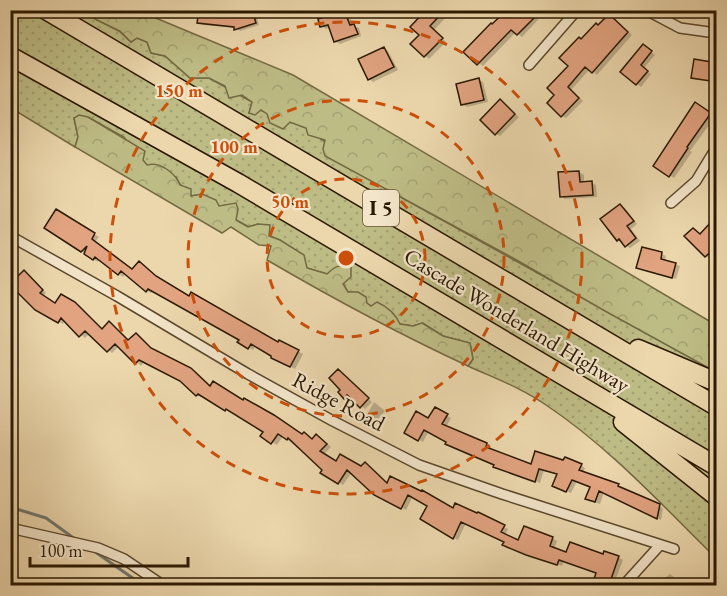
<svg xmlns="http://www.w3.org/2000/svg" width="727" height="596" viewBox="0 0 727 596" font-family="'EB Garamond',serif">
<defs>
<pattern id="grass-dots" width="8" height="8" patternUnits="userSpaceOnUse" patternTransform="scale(1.5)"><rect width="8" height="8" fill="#bebc85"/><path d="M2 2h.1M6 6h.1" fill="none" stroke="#a3a171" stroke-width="1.8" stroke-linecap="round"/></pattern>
<pattern id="forest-crowns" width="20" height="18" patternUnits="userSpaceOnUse" patternTransform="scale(1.5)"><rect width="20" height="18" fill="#bebc85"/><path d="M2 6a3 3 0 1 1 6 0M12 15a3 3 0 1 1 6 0" fill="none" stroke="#a3a171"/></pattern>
</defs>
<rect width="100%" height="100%" fill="#ecd7ad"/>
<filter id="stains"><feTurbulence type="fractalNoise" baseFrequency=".00333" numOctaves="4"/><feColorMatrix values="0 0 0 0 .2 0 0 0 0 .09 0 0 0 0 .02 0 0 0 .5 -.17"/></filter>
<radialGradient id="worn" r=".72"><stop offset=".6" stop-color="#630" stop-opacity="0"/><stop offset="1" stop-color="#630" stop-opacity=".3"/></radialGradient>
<!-- grass -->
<path fill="url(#grass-dots)" stroke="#746a43" stroke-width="1.5" d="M77,10l7,4 7,-1 4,6 24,12 12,11 6,-4 10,4 4,11 14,3 25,22h19l43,24 -3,11 11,-3 46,18 91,67 319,177v186c-55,-54 -107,-111 -170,-153 -24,-17 -52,-27 -78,-39l5,-7 -3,-16 -27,-7 -20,-13 -10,3 -13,-2 -52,-32 -5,-9 -16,-9 -20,-6 -27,-28 -11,-4 -11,-12 -9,3 -13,-7 -8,-14c-21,1 -43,-9 -52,-29l-29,-11 -23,-29 -36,-20 -14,1 4,19 -3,10 -64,-39 -1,-97z"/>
<!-- forest -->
<path fill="url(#forest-crowns)" stroke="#746a43" stroke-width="1.5" d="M77,11h62l154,64 423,250v47l-111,-61 -92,-53 -188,-102 -2,-7 2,-9 -17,-5 -2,-7 -16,-6 -7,7 -13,-6 -3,-9 -6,-4 -6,5 -6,-2 3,-11 -10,-7 -13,3 -4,-12 -16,-8h-19l-25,-22 -14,-3 -4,-11 -10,-4 -6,4 -11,-11 -25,-12 -4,-6 -7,1z
M79,115l9,2 57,34 -2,9 4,5c13,-4 28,8 33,20l11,4v7l11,-2 14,6 3,6 17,-3 2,6 -2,11 12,7 10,-3 12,1 -1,11 11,4 24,15 3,13 20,6c8,-8 13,-10 24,-7v10l-8,7 5,8h10l8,5 1,6 4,3 6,-4c11,5 18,11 23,22l13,2 9,-3 21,13 27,7 3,16 -5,7c-69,-32 -136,-68 -201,-106l4,-14 -12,-1 -28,-18 -9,6 -147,-86 3,-10 -4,-19z"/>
<!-- shadow -->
<path fill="#0003" d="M211,10h34l1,3 6,-2 4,3 3,11 -19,6 -4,-3 -33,-3 -4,-3z
M429,10h33l-4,5 -6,-4 -18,19 12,12 -17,17 -17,-15 9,-9z
M509,10h38l-25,27 -6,-5 -33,34 -18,-14z
M344,12l5,2 4,12 6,2 2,8 -21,8 -5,-3 -4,-14 -5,2 -4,-3z
M613,18l19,17 -35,40 -7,-6 -19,21 12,11 -17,17 -4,-2 -6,-21 26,-55z
M384,48l4,3 10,19 -25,12 -4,-3z
M648,49l7,6 -11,13 7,6 -10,13 -19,-15z
M716,64v19l-23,-6z
M479,80l4,2 5,20 -21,5 -5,-3z
M500,101l19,16 -19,19 -4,-2z
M700,106l15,11 -25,34 2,1 -18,26 -19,-12z
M579,172l5,3v8h8l4,2 1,12 -32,2 -4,-3z
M620,206l5,2 12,16 -6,5 9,12 -10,7 -12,-8z
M57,211l42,26 -4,5 38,28 28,10 118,64 1,-2 23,12 -8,15 -22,-12v-1l-17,-11 -3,5 -13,-8 1,-2 -88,-49 -2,2 -4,-2 -21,-18 -3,4 -23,-18 -2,3 -5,-3 -47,-32z
M716,228v24l-6,7 -4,-3 -13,-27 8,6z
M643,249l19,5 4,2 -1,5 15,5 -4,13 -38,-11z
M10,269l9,8 9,-2 18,18 -3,3 13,9 5,-9 19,10 23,24 6,-7 21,18 6,-6 18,16 42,21 15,15 91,48 11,5 4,-4 4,2 10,9 -8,8 14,7 117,48 24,4 30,15 -3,7 13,6 34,-4 5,3 -3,8 13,5 51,3 5,3 -10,26 -13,-5 -3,-7 -33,-13 -2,5 -30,-9 -23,-10 -4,-5 -39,-19 -8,17 -11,-5 -18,-29 -16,-10 -7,14 -26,-13 -28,-25 -9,13 -21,-13 2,-3 -41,-33 -6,9 -15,-9 3,-4 -34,-22 -1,2 -27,-16 -2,1 -4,-2 -15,-15 -38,-18 -3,4 -22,-20 -7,7 -22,-20 -5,5 -20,-18 -2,4 -27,-15 -26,-26z
M338,371l34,31 -7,7 -13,-12 -3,3 -4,-3z
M374,402l11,9 -8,9 -9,-7z
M435,409l16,9 -5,9 41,17 4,3 -1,3 42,16 49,-1 4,3 -2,5 35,12 4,4 41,19 -2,12 -57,-28 -4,12 -9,-3v-14l-14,-6 -6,12 -12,-5v-13l-15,-5 -4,13 -41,-14 -3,-4 -67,-34 -6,11 -17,-9 23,-13z
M670,574l4,3 7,9h-15l-4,-6z
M699,580l6,6h-14z"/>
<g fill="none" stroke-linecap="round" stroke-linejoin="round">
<!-- stream -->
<path stroke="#6f776c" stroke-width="3" d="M10,507l36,11 29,21
M91,549l53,37"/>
</g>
<!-- building -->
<path fill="#e1a380" stroke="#2b1801" stroke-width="1.5" d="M199,10h43v3l10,-3 4,13 -22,7v-3l-37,-4z
M344,10l6,15 4,-1 4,10 -24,8 -6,-17 -8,2 -2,-8z
M426,10h19l-15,16 13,12 -19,19 -14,-13 9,-9 -9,-8z
M507,10h35l-25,25 -6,-5 -34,35 -14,-13 28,-29 1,1z
M609,14l19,18 -36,41 -7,-6 -17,20 11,11 -18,19 -14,-14 7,-8 -7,-7 21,-22 -9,-8 20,-21 2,2 15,-16 2,2z
M643,44l9,7 -11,14 7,6 -12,14 -16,-13z
M384,47l10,20 -26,13 -10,-21z
M694,59l23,4v19l-26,-4z
M479,78l5,22 -23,5 -5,-21z
M500,99l15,15 -20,21 -15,-15z
M695,102l16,11 -24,34 1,1 -19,29 -16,-11z
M579,171l1,11 12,-1 1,14 -33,2 -2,-25z
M620,204l14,17 -7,5 9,12 -11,9 -6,-8 -2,2 -17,-22z
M56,209l39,24 -3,6 40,30 7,-8 17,15 33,20 2,-4 87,50 1,-2 20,10 -9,17 -19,-9v-2l-20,-12 -3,5 -11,-7 2,-2 -91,-51 -2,3 -25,-21 -3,4 -23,-18 -2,3 -9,-6 3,-8 -6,6 -37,-24z
M711,222l6,6v18l-12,11 -21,-21 9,-8 7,6z
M642,247l20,5 -1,7 15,4 -4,15 -36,-10z
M10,269l8,7 6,-6 19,20 -3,3 15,10 6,-9 14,8 27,27 7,-8 19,19 8,-7 15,15 40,20 19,18 3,-5 30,19 1,-2 30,17 28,19 2,-2 8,7 4,-5 11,10 -7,7 16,10 4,-7 21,12 4,-4 22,21 3,-7 31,15 1,-1 31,18 2,-5 22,10 1,-1 27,13 -4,7 17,8 6,-14 29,11 -3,9 16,6 4,-10 33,12 1,-3 15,5 -10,29 -15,-6 2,-6 -37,-13 -2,5 -31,-10 -24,-10 2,-3 -43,-20 -8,17 -33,-20 7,-13 -19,-11 -7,14 -27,-14 -27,-25 -9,14 -18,-11 2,-3 -34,-32 -1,2 -9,-6 -7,10 -11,-8 3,-4 -37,-23 -1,2 -27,-17 -2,2 -16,-15 -41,-21 -4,4 -20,-20 -8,8 -22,-21 -6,6 -18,-19 -3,5 -23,-13 -25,-25z
M338,369l31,29 -9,10 -13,-13 -3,4 -6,-7 2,-2 -11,-12z
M435,407l13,7 -6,10 45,19 -1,4 45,17 4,-13 28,9 2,-3 17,7 -3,6 40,14 -1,2 42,18 -3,15 -58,-28 -4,11 -10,-3 5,-12 -18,-7 -6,12 -14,-6 5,-12 -18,-5 -4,13 -42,-15 1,-2 -49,-21 1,-2 -22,-12 -6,11 -14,-8 12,-22 12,7z"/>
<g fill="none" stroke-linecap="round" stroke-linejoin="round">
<!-- minor casing -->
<g stroke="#5b482c" stroke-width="12">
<path id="minor" d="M646,10l34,18 36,5
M529,65l48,-55
M671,203l25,-22 20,-33
M10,236l107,60 131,78 85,47 86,44 83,29 172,55
M10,528l88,20 26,11 40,27
M623,586l37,-41"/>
</g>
<!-- motorway casing -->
<g stroke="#2b1801" stroke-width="21">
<path id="motorway" d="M46,10l670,396
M10,56l228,127 478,283
M638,349l78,33
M623,422l93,74"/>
</g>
<!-- minor -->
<use href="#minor" stroke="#f3e5ca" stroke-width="9"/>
<!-- motorway -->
<use href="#motorway" stroke="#ecd7ad" stroke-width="18"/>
</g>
<!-- distance rings -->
<g fill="none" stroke="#cc4f0a" stroke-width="3" stroke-dasharray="10 8">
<circle cx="346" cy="258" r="79"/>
<circle cx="346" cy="258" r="158"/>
<circle cx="346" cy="258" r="236"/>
</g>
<g text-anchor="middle" stroke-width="4.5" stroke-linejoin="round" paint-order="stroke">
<!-- shield labels -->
<rect fill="#f3e5ca" stroke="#67563d" stroke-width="1.5" x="363" y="190" width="36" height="36" rx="4.5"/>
<g font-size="21" font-weight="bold" fill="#2b1801">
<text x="381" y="215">I 5</text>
</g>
<!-- street labels -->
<g font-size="22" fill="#2b1801" stroke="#f3e5ca">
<text transform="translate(517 320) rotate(31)" y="8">Cascade Wonderland Highway</text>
<text transform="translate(339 401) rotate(28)" y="8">Ridge Road</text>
</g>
</g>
<circle cx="346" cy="258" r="9" fill="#cc4f0a" stroke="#f3e5ca" stroke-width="3"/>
<g font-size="18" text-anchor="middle" font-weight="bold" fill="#cc4f0a" stroke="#f3e5ca" stroke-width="4.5" stroke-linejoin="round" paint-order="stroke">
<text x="179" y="97">150 m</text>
<text x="234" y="153">100 m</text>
<text x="290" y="208">50 m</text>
</g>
<!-- margin -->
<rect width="727" height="596" fill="none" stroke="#ecd7ad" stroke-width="36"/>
<rect x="12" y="12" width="703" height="572" fill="none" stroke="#2b1801" stroke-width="3"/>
<rect x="18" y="18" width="691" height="560" fill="none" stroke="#2b1801" stroke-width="1.5"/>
<!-- scale -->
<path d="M30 557v9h158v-9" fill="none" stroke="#2b1801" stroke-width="3"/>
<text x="39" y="557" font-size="18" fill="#2b1801" stroke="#f3e5ca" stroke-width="4.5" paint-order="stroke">100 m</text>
<rect width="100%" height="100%" filter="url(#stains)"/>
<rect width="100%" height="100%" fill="url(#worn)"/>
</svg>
